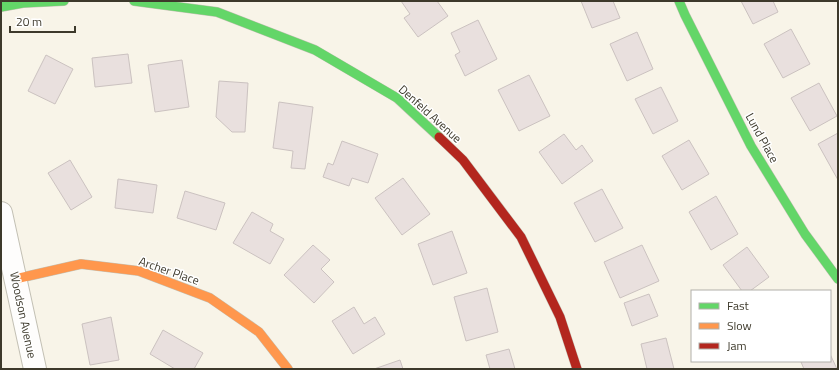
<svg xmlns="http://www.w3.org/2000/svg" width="839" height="370" viewBox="0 0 839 370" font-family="'Titillium Web',sans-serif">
<rect width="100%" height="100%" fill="#f8f4e8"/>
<!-- building -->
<path fill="#e9e0de" stroke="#cbc2c0" d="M401,1h36l11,15 -30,21 -14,-19 6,-4z
M581,1h32l7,17 -28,10z
M741,1h32l5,11 -25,12z
M478,20l19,39 -32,17 -10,-21 5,-3 -9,-19z
M791,29l19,35 -27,14 -19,-34z
M637,32l16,37 -26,12 -17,-37z
M128,54l4,29 -37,4 -3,-29z
M46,55l27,14 -18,35 -27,-13z
M182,60l7,47 -34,5 -7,-47z
M529,75l21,41 -31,15 -21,-41z
M219,81l29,2 -3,49h-13l-16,-15z
M819,83l18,33 -27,15 -19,-33z
M661,87l17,34 -25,13 -18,-35z
M279,102l34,5 -8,62 -14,-1 2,-17 -20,-3z
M838,133v47l-20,-36z
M564,134l12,16 6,-5 11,16 -31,23 -23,-32z
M689,140l20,34 -27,16 -20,-34z
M342,141l36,13 -10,29 -16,-5 -3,8 -26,-9 5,-14 5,2z
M70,160l22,37 -21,13 -23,-37z
M403,178l27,36 -28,21 -27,-37z
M118,179l39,6 -4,28 -38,-5z
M602,189l21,39 -28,14 -21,-39z
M185,191l40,12 -9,27 -39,-12z
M716,196l22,38 -27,16 -22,-38z
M252,212l21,12 -3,7 14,8 -14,25 -37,-21z
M452,231l15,42 -34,12 -15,-41z
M313,245l17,15 -9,9 13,13 -20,21 -30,-28z
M642,245l17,36 -39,17 -16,-36z
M747,247l22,30 -19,14h-8l-19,-26z
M487,288l11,44 -32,9 -12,-44z
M649,294l9,22 -26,10 -8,-23z
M354,307l10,17 11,-7 10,17 -32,20 -21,-33z
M111,317l8,43 -29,5 -8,-41z
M163,330l40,23 -9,16h-19l-25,-15z
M666,338l8,31h-27l-6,-25z
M509,349l6,20h-25l-4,-14z
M830,354l7,15h-33l-3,-7 4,-1h25z
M400,360l3,9h-29z"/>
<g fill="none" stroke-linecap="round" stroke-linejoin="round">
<!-- street casing -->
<g stroke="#c3c0b4" stroke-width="24">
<path id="street" d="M1,213l34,156"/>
</g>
<!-- fast casing -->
<g stroke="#c3c0b4" stroke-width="10">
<path id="fast" d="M134,1l83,11 98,38 82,48 42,39
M679,1l6,14 66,131 54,88 33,45
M1,7l22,-4 41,-2"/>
</g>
<!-- slow casing -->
<g stroke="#c3c0b4" stroke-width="10">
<path id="slow" d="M15,279l66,-15 58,7 71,27 49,34 29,37"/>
</g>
<!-- jam casing -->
<g stroke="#c3c0b4" stroke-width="10">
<path id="jam" d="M439,137l24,23 58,77 39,80 17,52"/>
</g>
<!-- street -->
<use href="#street" stroke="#fefdfc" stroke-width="22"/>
<!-- fast -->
<use href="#fast" stroke="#63d668" stroke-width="9"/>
<!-- slow -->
<use href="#slow" stroke="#ff974d" stroke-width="9"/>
<!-- jam -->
<use href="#jam" stroke="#b3261e" stroke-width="9"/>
</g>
<g text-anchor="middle" stroke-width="3" stroke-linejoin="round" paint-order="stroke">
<!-- street labels -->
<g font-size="12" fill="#3d392b" stroke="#fff">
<text transform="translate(430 114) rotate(42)" y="4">Denfeld Avenue</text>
<text transform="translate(762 138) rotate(61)" y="4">Lund Place</text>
<text transform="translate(169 271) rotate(19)" y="4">Archer Place</text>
<text transform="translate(23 315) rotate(78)" y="4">Woodson Avenue</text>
</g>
</g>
<!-- border -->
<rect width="839" height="370" fill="none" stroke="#3d392b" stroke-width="4"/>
<!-- legend -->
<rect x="691" y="290" width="140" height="72" fill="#ffffff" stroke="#b1b0aa"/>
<rect x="699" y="303" width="20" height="6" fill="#63d668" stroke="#b1b0aa"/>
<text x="727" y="310" font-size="12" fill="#3d392b">Fast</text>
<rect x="699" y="323" width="20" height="6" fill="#ff974d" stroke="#b1b0aa"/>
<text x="727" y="330" font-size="12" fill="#3d392b">Slow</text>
<rect x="699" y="343" width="20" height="6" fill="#b3261e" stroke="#b1b0aa"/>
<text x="727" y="350" font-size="12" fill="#3d392b">Jam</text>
<!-- scale -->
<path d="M10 26v6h65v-6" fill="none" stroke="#3d392b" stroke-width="2"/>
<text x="16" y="26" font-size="12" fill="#3d392b" stroke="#ffffff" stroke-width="3" paint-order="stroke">20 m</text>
</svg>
